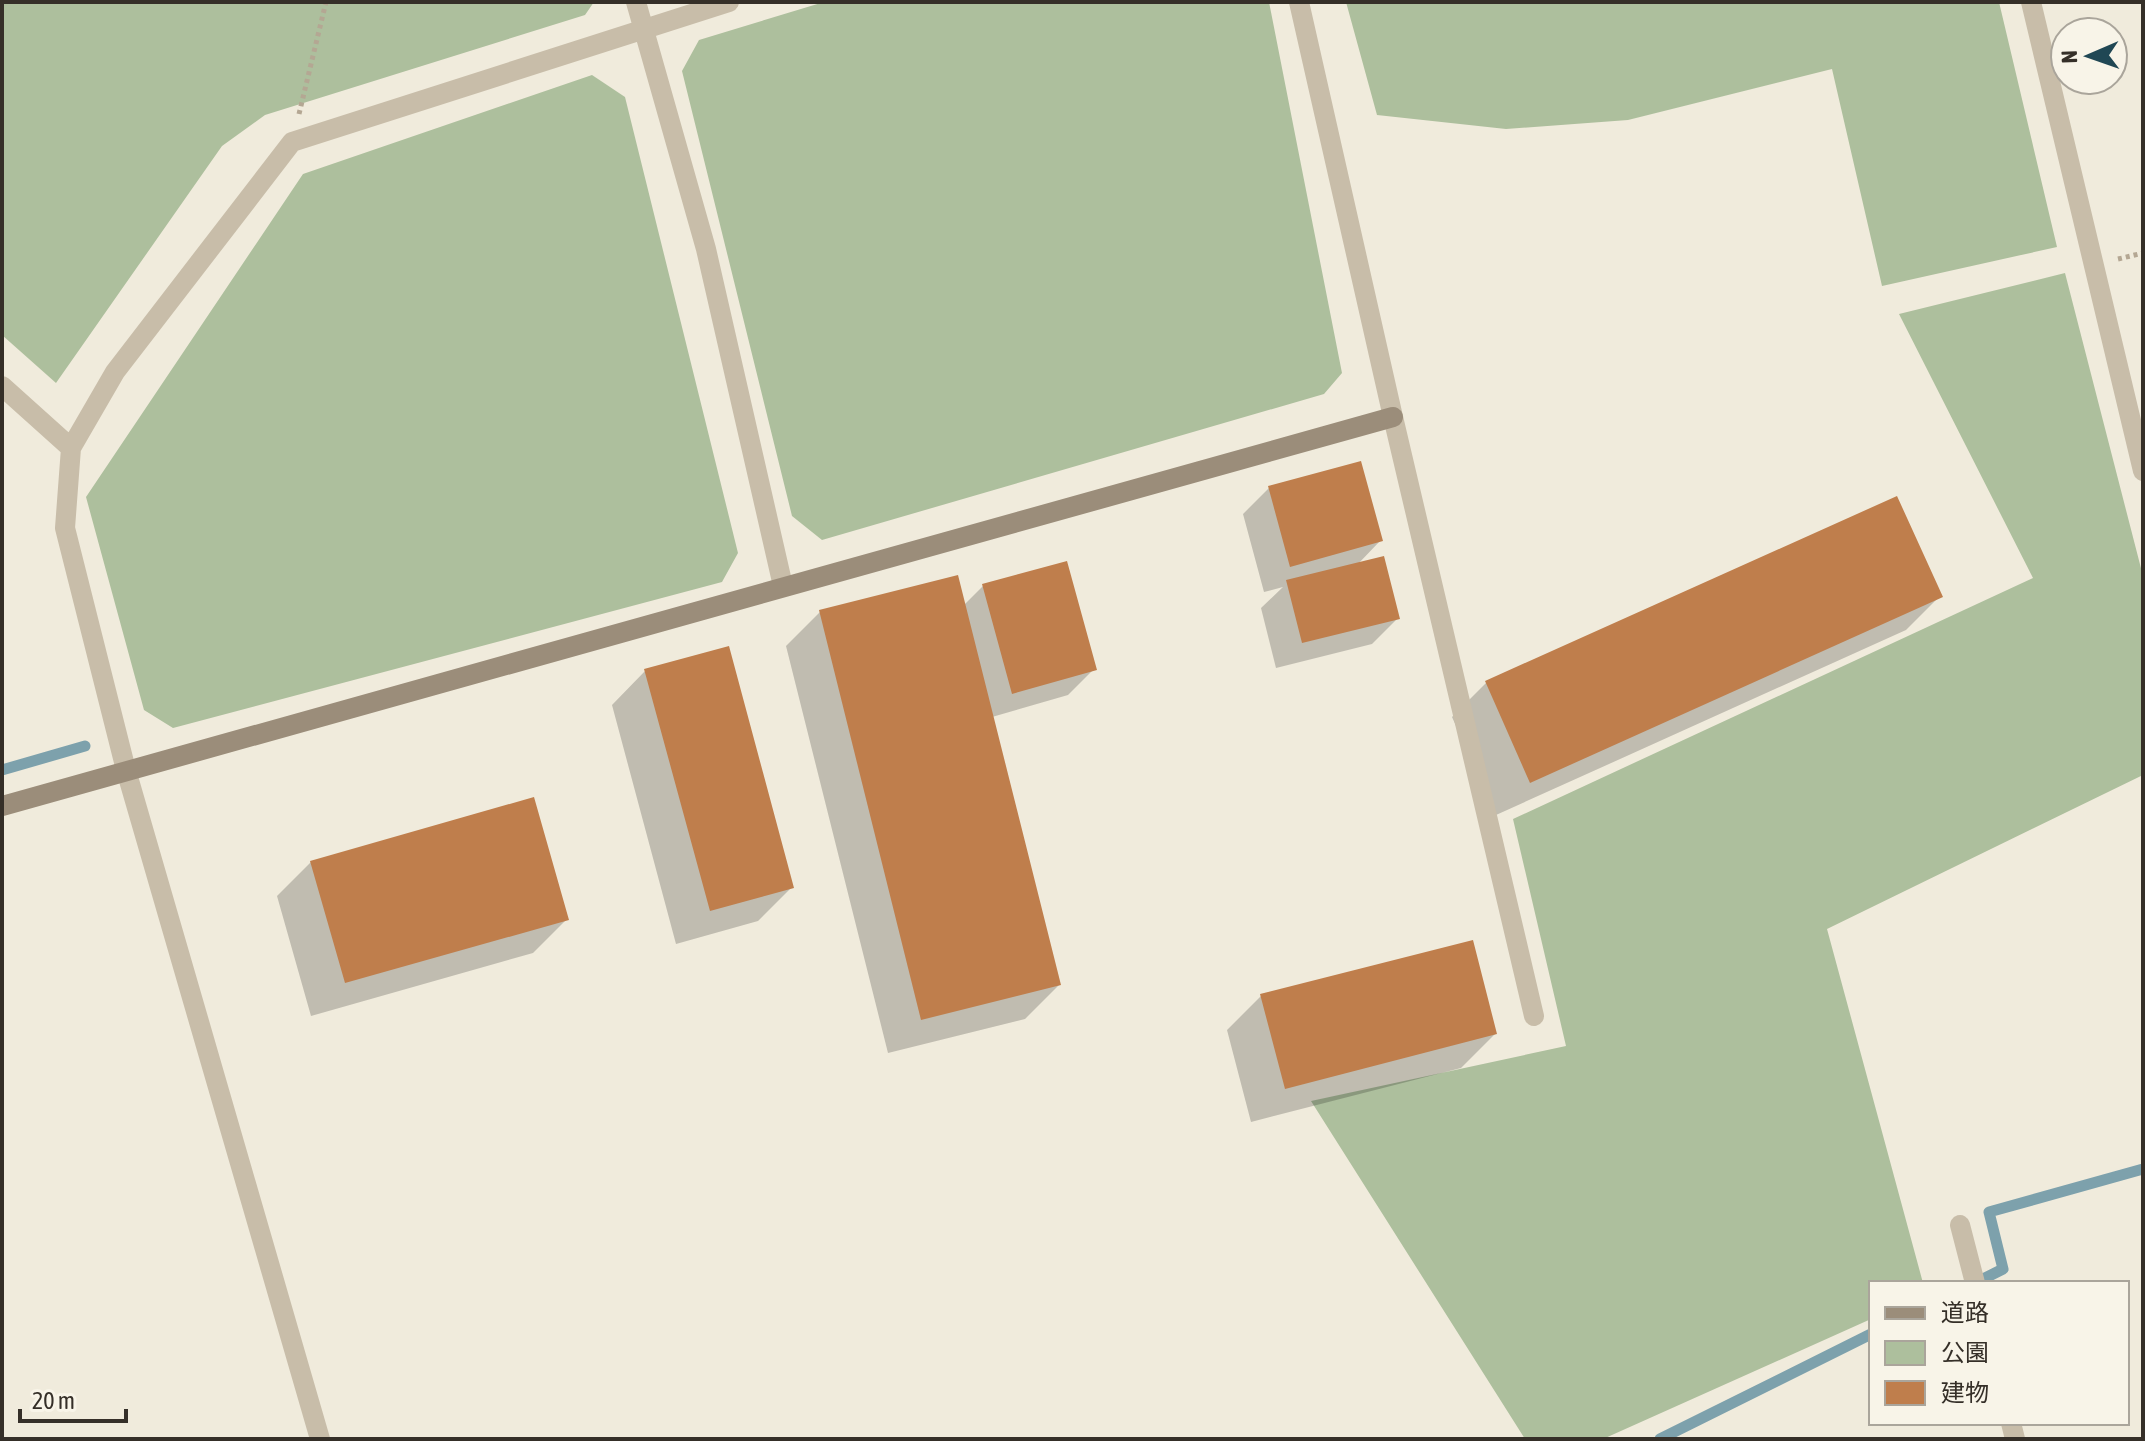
<svg xmlns="http://www.w3.org/2000/svg" width="2145" height="1441" viewBox="0 0 2145 1441" font-family="'Asap Condensed','Noto Sans JP',sans-serif">
<rect width="100%" height="100%" fill="#f0ebdc"/>
<!-- green -->
<path fill="#adbf9d" d="M2,2h592l-9,13 -320,100 -43,31 -166,237 -54,-48z
M824,2h445l73,371 -18,21 -502,146 -30,-24 -110,-445 17,-31z
M1346,2h653l58,245 -175,39 -50,-217 -204,51 -122,9 -129,-14z
M592,75l33,22 113,456 -16,29 -549,146 -29,-18 -58,-213 217,-323z
M2065,273l78,303v199l-316,154 96,354h-52v36l-268,120h-78l-214,-338 255,-55 -53,-227 520,-241 -134,-264z"/>
<!-- shadow -->
<path fill="#0003" d="M1269,488l111,53 -23,24 41,53 -26,26 -96,24 -15,-60 22,-21 -19,5 -21,-78z
M1896,498l44,98 -34,34 -410,185 -44,-98 34,-34z
M983,586l111,83 -26,26 -76,22 67,268 -34,34 -137,34 -102,-407 34,-34 144,-7z
M646,670l146,217 -34,34 -82,23 -64,-239z
M311,862l256,57 -34,34 -222,63 -34,-120z
M1261,996l234,38 -34,34 -210,54 -24,-92z"/>
<g fill="none" stroke-linecap="round" stroke-linejoin="round">
<!-- stream -->
<path stroke="#7da1ac" stroke-width="11" d="M2,770l83,-24
M1975,1283l28,-14 -14,-57 154,-43
M1660,1439l211,-105"/>
</g>
<!-- building -->
<path fill="#bf7e4c" d="M1361,461l22,80 -93,26 -22,-81z
M1897,496l46,101 -413,186 -45,-102z
M1384,556l16,63 -98,24 -16,-63z
M1067,561l30,109 -85,24 -30,-110z
M958,575l103,410 -140,35 -102,-410z
M729,646l65,242 -84,23 -66,-242z
M534,797l35,123 -224,63 -35,-122z
M1473,940l24,94 -212,55 -25,-95z"/>
<g fill="none" stroke-linecap="round" stroke-linejoin="round">
<!-- path -->
<path stroke="#b4a793" stroke-width="5" stroke-dasharray="4 4" stroke-linecap="butt" d="M299,114l27,-112
M2118,259l25,-6"/>
<!-- lane -->
<path stroke="#c8bda9" stroke-width="20" d="M1299,2l94,415 141,599"/>
<!-- street -->
<path stroke="#c8bda9" stroke-width="20" d="M636,2l70,247 77,337
M2031,2l112,469
M2,386l69,62
M1960,1225l15,58
M2011,1423l4,16
M320,1439l-194,-669 -61,-242 6,-80 44,-76 177,-230 437,-140"/>
<!-- secondary -->
<path stroke="#9b8d7a" stroke-width="20" d="M2,806l1391,-389"/>
</g>
<!-- border -->
<rect width="2145" height="1441" fill="none" stroke="#352f28" stroke-width="8"/>
<!-- legend -->
<rect x="1869" y="1281" width="260" height="144" fill="#f8f4e8" stroke="#aaa59b" stroke-width="2"/>
<rect x="1885" y="1307" width="40" height="12" fill="#9b8d7a" stroke="#aaa59b" stroke-width="2"/>
<text x="1941" y="1321" font-size="24" fill="#352f28">道路</text>
<rect x="1885" y="1341" width="40" height="24" fill="#adbf9d" stroke="#aaa59b" stroke-width="2"/>
<text x="1941" y="1361" font-size="24" fill="#352f28">公園</text>
<rect x="1885" y="1381" width="40" height="24" fill="#bf7e4c" stroke="#aaa59b" stroke-width="2"/>
<text x="1941" y="1401" font-size="24" fill="#352f28">建物</text>
<!-- north arrow -->
<g transform="translate(2089 56) rotate(268)"><circle r="38" fill="#f8f4e8" stroke="#aaa59b" stroke-width="2"/>
<path d="M0-6L14 30L0 20L-14 30Z" fill="#204754"/>
<text y="-12" font-size="22" font-weight="bold" text-anchor="middle" fill="#352f28">N</text>
</g>
<!-- scale -->
<path d="M20 1409v12h106v-12" fill="none" stroke="#352f28" stroke-width="4"/>
<text x="32" y="1409" font-size="24" fill="#352f28" stroke="#f8f4e8" stroke-width="6" paint-order="stroke">20 m</text>
</svg>
